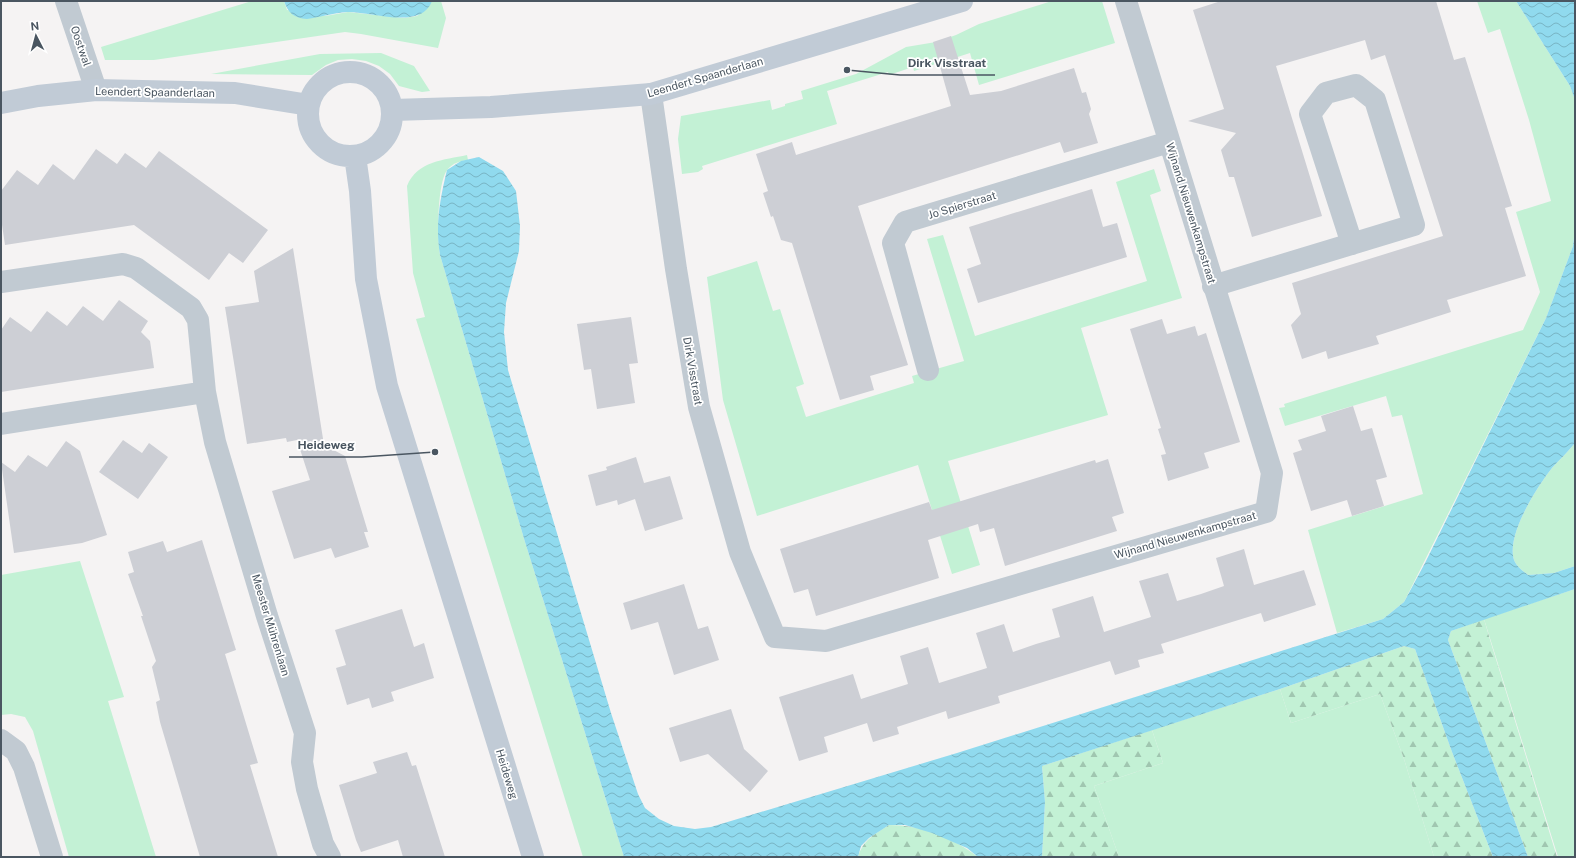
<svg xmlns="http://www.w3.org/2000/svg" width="1576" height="858" viewBox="0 0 1576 858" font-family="'Public Sans',sans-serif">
<defs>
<pattern id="forest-firs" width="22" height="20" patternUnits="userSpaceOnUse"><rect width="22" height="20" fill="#c3f1d5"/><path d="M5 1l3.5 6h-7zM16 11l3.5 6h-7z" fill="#a0c6b0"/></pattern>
<pattern id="water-waves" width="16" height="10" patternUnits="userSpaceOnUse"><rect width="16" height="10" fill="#90daee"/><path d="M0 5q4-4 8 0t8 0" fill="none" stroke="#78b4c4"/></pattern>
</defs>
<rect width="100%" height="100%" fill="#f5f3f3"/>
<!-- green -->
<path fill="#c3f1d5" d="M252,1h32l3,9 38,6 23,-4 56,6 13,-2 15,-15h9l5,17 -8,30 -77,-14 -16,-2 -191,28h-49l-4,-13z
M1052,1h50l13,42 -136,42 -9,-32 -56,18 -1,-4 -24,8 -1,-3 -61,19 10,33 -135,42 1,3 -5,3 -16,2 -4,-35 3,-23 89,-16 2,10 13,-4v-2l18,-5 -2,-8 55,-17 50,-27 30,-5 20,-7 23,-11z
M1477,1h39l54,85 5,14v129l-2,17 -27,72 -142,284 -21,17 -46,14 -29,-103 115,-36 -21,-79 -10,2 -6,-21 -101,30 -6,-18 6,-1 -1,-3 239,-74 17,-38 -24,-80 35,-11 -22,-81 -29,-91 -12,4z
M381,53l33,13 16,25 -8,1 -23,-6 -9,-12 -11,-8 -13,-5 -14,-2 -14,1 -12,5 -14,10 -101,-1 109,-20z
M467,155l1,5c-8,1 -15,3 -20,9 -11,12 -11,69 -8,86l85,287 99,315h-41l-167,-538 9,-2 -12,-44 -6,-87c10,-25 37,-26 60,-31z
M1154,169l7,22 -11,4 32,103 -101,30 27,87 -160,46 32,104 -28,9 -34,-109 -161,51 -34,-116 -16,-123 50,-16 16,50 7,-2 24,75 -8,3 10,30 108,-34 -2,-7 52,-15 -37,-122 16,-4 32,101 172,-55 -31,-99z
M1575,443v123l-21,7 -26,2c-5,-4 -11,-8 -14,-15 -8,-25 23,-73 38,-92 7,-8 16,-16 23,-25z
M80,561l44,136 -16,4 48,156h-87l-36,-126 -8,-14 -14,-3 -10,1v-140z
M1575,589v268h-17l-74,-238z
M1280,689l11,34 89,-29 24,65 30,98h-315l-25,-71 69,-23 -11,-33z"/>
<!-- forest -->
<path fill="url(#forest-firs)" d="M1484,619l7,24 66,214h-29l-80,-217 3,-9z
M1404,646l11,3 37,103 41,105h-59l-30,-98 -24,-65 -89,29 -11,-34z
M1152,730l11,33 -69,23 25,71h-77l3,-55 -3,-36z
M889,825c31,0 65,13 89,32h-120c5,-17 17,-23 31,-32z"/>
<!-- water -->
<path fill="url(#water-waves)" d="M284,1h148c-11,30 -62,10 -85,11 -14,1 -27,5 -40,7 -13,-1 -19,-6 -23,-18z
M1516,1h59v99l-5,-14z
M479,157l24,14 13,20 4,35 -1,25 -13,52 -2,29 4,38 103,343 27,81 7,14 14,11 15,7 21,3 16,-2 246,-74 426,-134 21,-17 21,-39 121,-245 27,-72 2,-17v214c-7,9 -16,17 -23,25 -15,19 -46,67 -38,92 3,7 9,11 14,15l26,-2 21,-7v23l-124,42 -3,9 80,217h-35l-41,-105 -37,-103 -11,-3 -124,43 -238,77 3,36 -3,55h-64l-11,-9 -35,-15 -27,-8h-16l-20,13 -8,8 -3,11h-234l-99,-315 -85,-287c-5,-30 0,-56 7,-85l14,-9z"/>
<!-- building -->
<path fill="#cdcfd5" d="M1221,1h215l18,59 11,-3 47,149 -7,2 21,68 -79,24 4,12 -75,24 3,8 -51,15 -2,-8 -24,8 -11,-34 10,-11 -9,-31 151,-47 -58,-181 -14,5 -6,-20 -89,26 46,150 -70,21 -18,-60h-5l-8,-27 15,-17 -48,-12 36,-12 -31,-99z
M951,36l19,59 31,-4 73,-23 8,25 4,-1 5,17 -2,5 9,29 -34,10 -4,-11 -202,64 50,159 -38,11 4,14 -34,10 -48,-157 -11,-3 -8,-24 -2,1 -8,-24 5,-2 -12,-37 36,-12 4,13 155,-49 -18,-64z
M96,149l21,15 8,-11 21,15 13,-17 109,79 -25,33 -14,-10 -20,27 -75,-55 -129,20 -4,-27v-27l16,-21 21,15 15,-21 21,16z
M1092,189l11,38 14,-4 10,34 -149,46 -11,-34 14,-5 -12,-37z
M293,248l31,197 21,11 23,76h-4l5,15 -34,11 -4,-10 -37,11 -22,-68 38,-11 -13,-40 -10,2 -1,-4 -39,6 -22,-137 34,-5 -5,-31z
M119,300l29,21 -7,11 9,9 4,27 -153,24v-62l9,-13 21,15 16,-21 20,15 16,-20 20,15z
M631,317l7,46 -9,1 6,39 -38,6 -6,-40 -7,1 -7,-46z
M1162,319l5,15 28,-8 3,10 8,-3 34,109 -36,11 5,15 -41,13 -7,-26 5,-1 -8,-25 3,-1 -31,-99z
M1353,406l8,25 11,-3 15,49 -11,3 8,26 -32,10 -5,-16 -36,11 -18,-58 9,-3 -4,-10 28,-9 -5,-15z
M123,440l19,13 7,-10 19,14 -30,42 -39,-27z
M66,441l14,10 27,84 -25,8 -68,10 -13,-91 14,10 13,-17 19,12z
M636,457l8,26 26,-7 13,43 -38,12 -10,-32 -17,6 -1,-5 -21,6 -8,-31 19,-5 -1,-3z
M1108,459l16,54 -12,4 5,14 -112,35 -11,-38 -14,4 -2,-8 -50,16 11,38 -123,38 -8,-27 -14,4 -14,-44 149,-47 3,8 163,-50 1,3z
M202,540l34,110 -11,4 33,109 -8,2 28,92h-78l-40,-135 -4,-20 4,-2 -8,-33 4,-6 -15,-45h2l-15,-42 6,-2 -6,-20 35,-11 4,11z
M1244,549l10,36 50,-15 12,35 -52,17 -3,-9 -100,31 3,9 -26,7 2,7 -25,8 -5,-14 -112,35 2,7 -52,16 -2,-8 -49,16 2,7 -26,8 -6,-19 -43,14 4,15 -29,9 -20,-64 74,-23 8,25 47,-15 -8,-28 28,-9 11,36 48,-15 -11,-35 28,-9 9,28 23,-8 24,-7 -8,-28 41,-13 11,36 47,-15 -12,-36 29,-8 9,28 24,-7 23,-8 -8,-28z
M684,584l14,45 10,-3 11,34 -45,15 -16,-53 -27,8 -8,-27z
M402,609l12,38 10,-4 10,35 -43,14 3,9 -22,7 -3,-10 -22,7 -11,-37 10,-3 -11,-35z
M731,709l13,40 24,22 -18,21 -42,-38 -28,8 -11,-34z
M407,752l5,14 4,-1 29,92h-42l-5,-17 -37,12 -5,-12 -17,-55 38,-12 -4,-11z"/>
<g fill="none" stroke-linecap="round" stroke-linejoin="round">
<!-- street -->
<path stroke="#c1cad2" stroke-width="22" d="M66,1l30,89
M651,94l25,175 23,138 41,145 35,85 51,4 440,-129 6,-39 -146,-472
M1,282l122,-18 13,4 55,40 7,12 7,72 10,50 52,174 38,117 -3,29 5,27 16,55 7,13
M1213,286l201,-61 -39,-125 -19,-15 -30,8 -16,21 42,130
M928,370l-35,-127 12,-21 264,-80
M1,424l204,-32
M1,740l15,11 8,16 28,90"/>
<!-- secondary -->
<path stroke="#c1cbd6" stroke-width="22" d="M308 114a42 42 0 1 1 84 0a42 42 0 1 1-84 0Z
M1,103l37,-7 58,-6 139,3 74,12
M393,110l98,-3 160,-13 311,-93
M355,156l5,35 6,88 21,107 146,471"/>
</g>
<g text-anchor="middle" stroke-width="3.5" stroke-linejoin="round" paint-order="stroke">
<!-- street labels -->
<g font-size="11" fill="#4a5661" stroke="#fff">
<text transform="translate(81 46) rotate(71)" y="4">Oostwal</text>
<text transform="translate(705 77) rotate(-16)" y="4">Leendert Spaanderlaan</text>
<text transform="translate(155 92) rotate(1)" y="4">Leendert Spaanderlaan</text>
<text transform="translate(962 205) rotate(-17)" y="4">Jo Spierstraat</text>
<text transform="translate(1191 213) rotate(73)" y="4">Wijnand Nieuwenkampstraat</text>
<text transform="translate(693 371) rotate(80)" y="4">Dirk Visstraat</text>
<text transform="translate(1185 535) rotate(-16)" y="4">Wijnand Nieuwenkampstraat</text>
<text transform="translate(271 625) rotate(73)" y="4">Meester Mührenlaan</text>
<text transform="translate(507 774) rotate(73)" y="4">Heideweg</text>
</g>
</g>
<!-- callouts -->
<path fill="none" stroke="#4a5661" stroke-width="1.5" d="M847 70L900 75H995M435 452L362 457H289"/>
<g fill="#4a5661" stroke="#fff" stroke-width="1.5">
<circle cx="847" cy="70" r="4"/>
<circle cx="435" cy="452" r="4"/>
</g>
<g font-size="12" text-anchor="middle" font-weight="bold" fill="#4a5661" stroke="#fff" stroke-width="3.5" stroke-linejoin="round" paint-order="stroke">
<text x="947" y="67">Dirk Visstraat</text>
<text x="326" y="449">Heideweg</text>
</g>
<!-- border -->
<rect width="1576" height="858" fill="none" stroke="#4a5661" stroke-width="4"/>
<!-- north arrow -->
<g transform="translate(36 36) rotate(354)" stroke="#ffffff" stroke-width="3" paint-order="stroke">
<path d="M0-3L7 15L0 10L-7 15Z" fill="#4a5661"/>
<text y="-6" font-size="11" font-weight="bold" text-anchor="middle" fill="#4a5661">N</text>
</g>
</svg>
